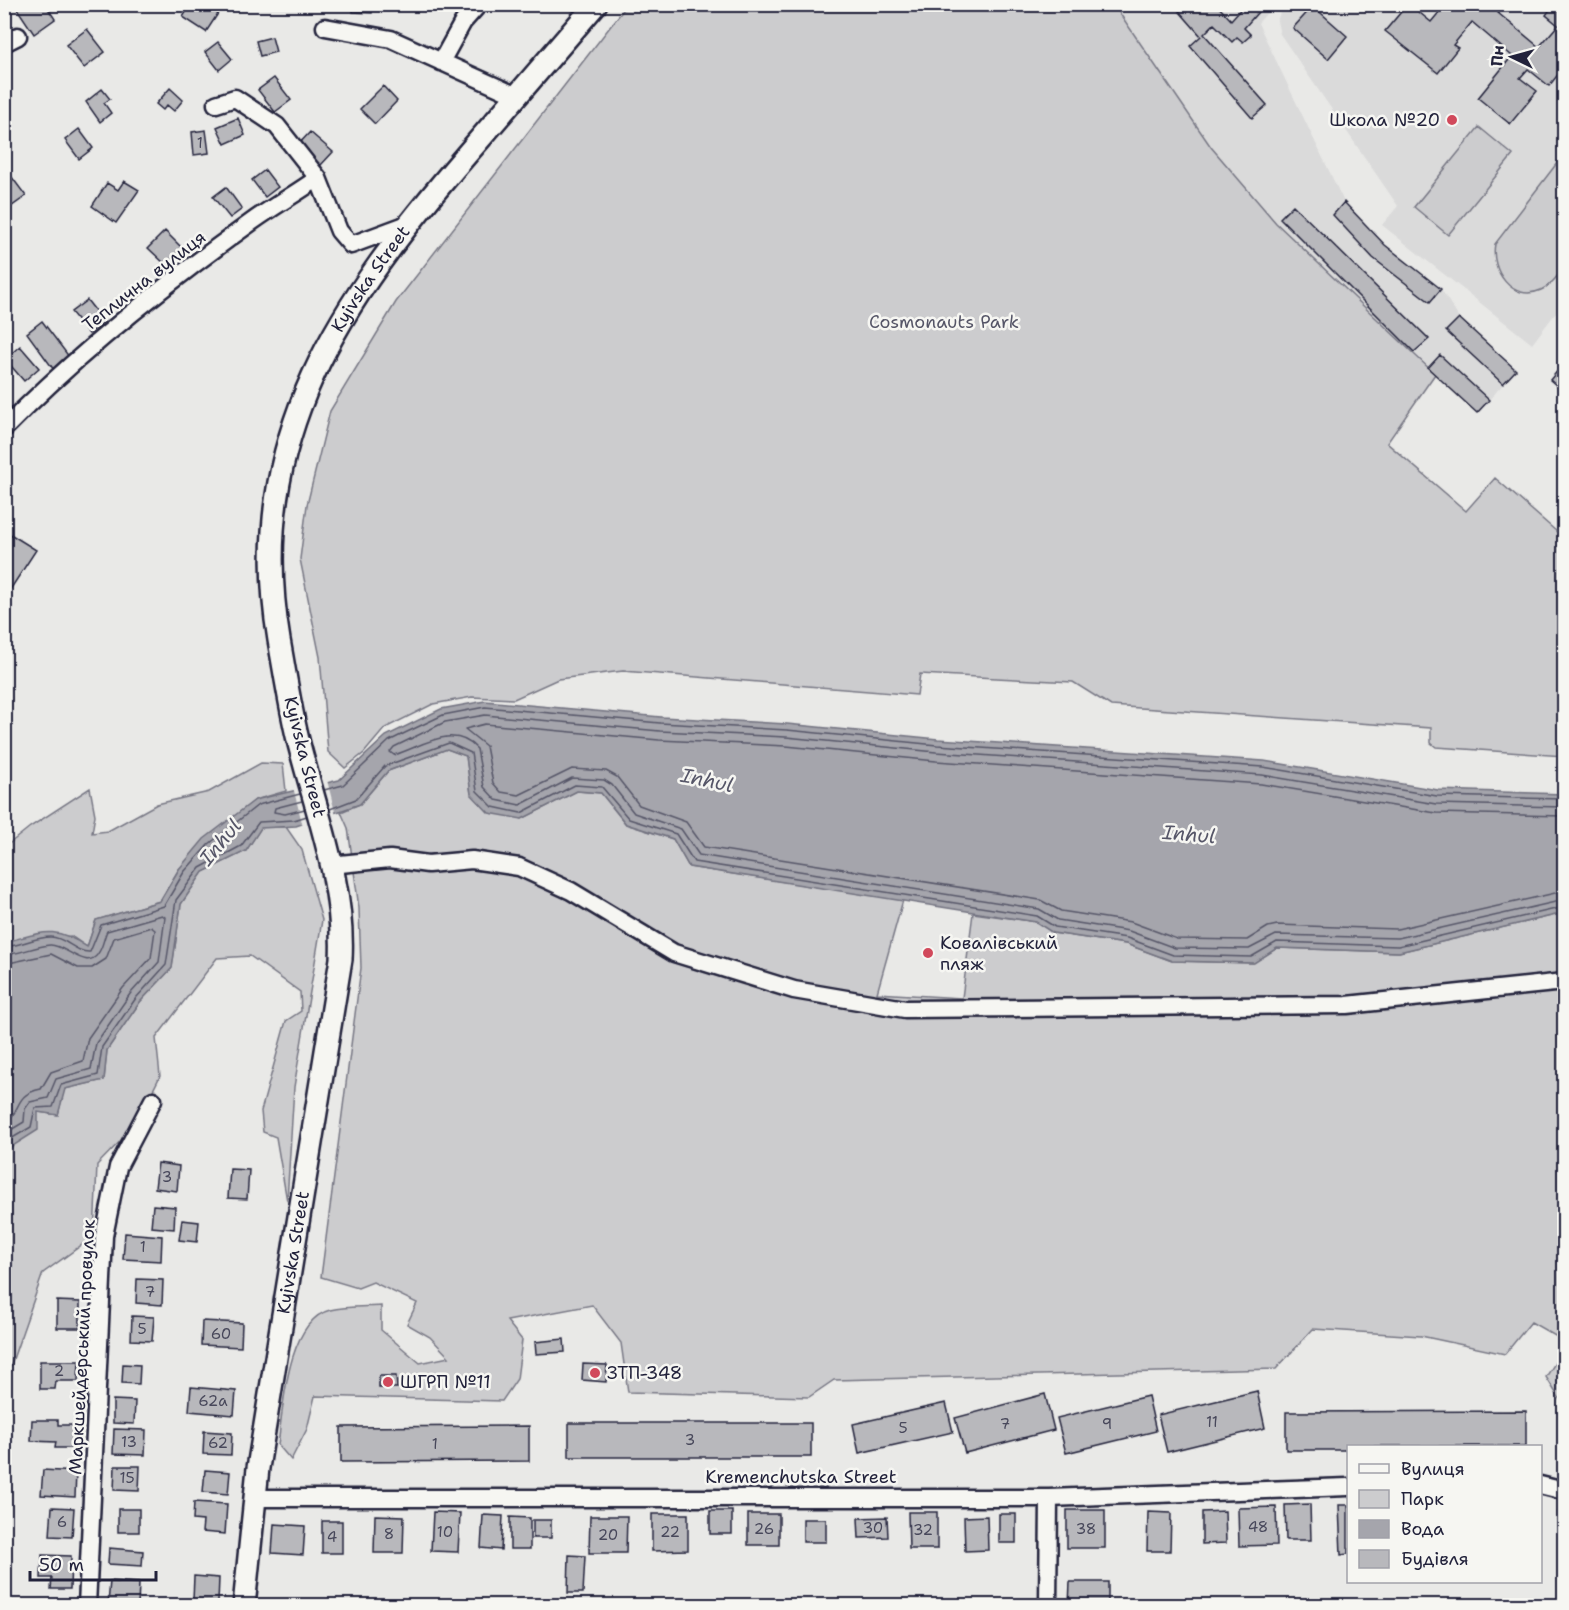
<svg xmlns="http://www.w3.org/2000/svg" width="1569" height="1610" viewBox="0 0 1569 1610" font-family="'Shantell Sans',sans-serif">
<rect width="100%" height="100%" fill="#e9e9e7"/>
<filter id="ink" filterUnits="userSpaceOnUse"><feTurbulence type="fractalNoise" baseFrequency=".0167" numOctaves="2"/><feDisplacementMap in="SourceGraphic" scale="12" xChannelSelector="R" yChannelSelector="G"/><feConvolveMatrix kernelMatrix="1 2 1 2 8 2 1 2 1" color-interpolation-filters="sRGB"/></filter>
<g filter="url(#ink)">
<!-- built -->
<path fill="#dadada" d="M1234,4l40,1 -16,18 86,179 41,43 56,44 18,29 57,52 -39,43 -201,-190 -65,-76 -97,-142z
M1283,5h281v297l-32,42 -150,-119 16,-19 -118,-172 -3,-13z"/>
<!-- green -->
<path fill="#ccccce" stroke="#777784" stroke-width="1.5" d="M627,5h487l97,142 65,76 159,151 -48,69 79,68 29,-33 69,60v218l-128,-9 -5,-4v-15l-320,-22 -38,-24 -153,-8 -3,21 -294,-24 -65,8 -44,20 -42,-2 -39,7 -48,24 -21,25 -19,15 -17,-16 -8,-95 -20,-98 7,-54 23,-94 66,-109z
M1479,127l34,28 -65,80 -34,-28z
M1564,154v113c-6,8 -13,19 -23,23 -29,13 -51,-20 -46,-46z
M447,749l19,7 5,38 51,25 55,-28 24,2 25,31 47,15 16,28 214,33 -26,93 85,5 11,-85 64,9 16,11 73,11 46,17 81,2 24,-15 122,4 165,-39v428l-33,-19 -26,32 -84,-18 -108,-7 -37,40 -442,11 -25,17 -181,-5 -7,-49 -29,-38 -85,16 15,19 -5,39 -15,22 -187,-5 -8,33 -16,31 -13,-15c5,-37 9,-124 52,-135 16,-4 35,-3 51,-4v24l39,33 29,-6 -19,-20 -23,-13 10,-21 -44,-21 -15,6 -37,-11 40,-309 -2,-60 -11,-80 -7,-16 19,-8 28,-33z
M261,763l22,1 3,27 -31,9 -76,69 -19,32 -64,19 -9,27 -16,-11 -66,6v-95l25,-20 60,-39 5,27 -3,18 16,-2 49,-27 52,-12z
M261,827h25l16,23 20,70 -28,167 -7,114 -11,-64 -13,-5 -2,-21 25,-90 15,-10 -1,-19 -50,-36 -33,2 -61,80 4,38 -25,50 -38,39 -3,71 -51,37 -38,109 -1,-174 4,-8 -3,-2v-47l33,-39 20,3 6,-26 40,-9 3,-30 33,-48 32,-34 9,-64 22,-32 43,-21z
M1564,1349v57l-18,-29z"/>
<!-- water -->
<path fill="#a5a5ac" stroke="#71717f" stroke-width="1.5" d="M485,701l176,16 126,7 151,15 326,22 174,29 126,4v119l-165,39 -122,-4 -23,15 -82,-2 -46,-17 -73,-11 -17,-11 -347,-55 -16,-28 -47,-15 -25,-31 -24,-2 -55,28 -33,-6 -18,-19 -5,-38 -19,-7 -59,22 -28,33 -64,22 -35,2 -15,23 -43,21 -22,32 -9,64 -32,34 -33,48 -3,30 -39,9 -7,26 -20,-3v18l-33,21v-209c37,-9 48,-18 82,5l9,-27 64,-19 19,-32 25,-30 51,-39 84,-20 47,-44 55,-27z"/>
<!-- pier -->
<path fill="#e9e9e7" d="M327,780l9,36 -33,11 -10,-40z"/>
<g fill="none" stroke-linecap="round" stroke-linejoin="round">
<!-- shore -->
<path stroke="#565668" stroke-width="1.5" d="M324,790l19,-5 46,-44 16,-8 38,-18 42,-8 175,16 127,7 150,15 326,22 174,29 127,3
M302,801l-27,7 -1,4 11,2 20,-5
M1564,807l-128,-3 -174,-29 -326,-23 -150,-15 -126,-6 -175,-16 -40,7 -51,25 -4,5 4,3c27,-8 59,-33 83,-6l7,38 12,13 24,5 52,-27 32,2 8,5 22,28 47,16 18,26 340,54 19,11 71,11 46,17 74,1 27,-14 122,3 166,-38
M330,809l26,-10 29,-33 64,-23 22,10 6,38 16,16 28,6 54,-28 27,2 27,32 47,15 18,28 343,54 18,11 72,11 46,17 78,2 26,-15 121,4 166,-39
M1564,816l-128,-3 -175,-29 -325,-23 -150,-15 -127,-6 -174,-16 -20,5 21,17 7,37 8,9 18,3 53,-26 34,2 11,6 22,28 47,17 18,25 336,53 21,11 70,11 46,17 70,1 21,-13 9,-2 120,4 167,-38
M4,947c16,-1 31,-10 47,-10 14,0 25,16 39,15l11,-27 63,-19 20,-34 25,-28 49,-39 42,-11
M4,955c16,-1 31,-9 46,-10 15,-1 38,28 49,7 4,-6 5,-15 8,-21l55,-16 3,2 -6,45 -29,32 -34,49 -5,26 -35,10 -8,19 -18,4 -5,7 -1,13 -20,12
M4,964l47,-10 27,14h14l14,-9 8,-21 37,-11 4,3 -4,28 -28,30 -35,50 -5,23 -32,11 -10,17c-29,6 -18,23 -37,34
M4,1143l27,-16 4,-19 18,-1 8,-22 37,-10 4,-28 34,-49 30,-33 10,-65 24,-32 41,-22 18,-24 35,-2 13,-4"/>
</g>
<!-- building -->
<path fill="#b8b8bc" stroke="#22223b" stroke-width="1.5" d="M20,4h25l10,15 -21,15 -18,-27z
M191,4h17l11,8 -13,20 -23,-15z
M353,4h20l-1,9 -19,-1z
M1173,4h43l15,16 14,-16h20l-21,24 7,7 -8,7 -6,-5 -5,5 -18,-18 -10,10 63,71 -15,13 -62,-72 11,-10z
M1395,4h14l22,18 15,-18h59l-7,9 41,34 19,-22 -12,-10 5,-7 -4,-4h17v63l-15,19 -21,-17 -8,9 17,13 -27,33 -32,-26 34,-42 -40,-34 -19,23 5,3 -20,25 -53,-42 16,-19 -7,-6z
M1313,6l34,30 -19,23 -35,-31z
M87,29l18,23 -21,16 -18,-23z
M272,37l4,15 -16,4 -4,-15z
M218,42l14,17 -13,11 -14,-18z
M274,78l17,22 -16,12 -17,-22z
M383,86l14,15 -22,23 -15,-15z
M170,88l13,12 -9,11 -7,-6 -4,5 -7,-6z
M102,89l8,10 -6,4 7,10 -11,9 -14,-20z
M238,118l7,17 -20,9 -8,-17z
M79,129l14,19 -14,11 -14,-19z
M206,130l3,23 -15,2 -2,-23z
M310,132l23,20 -12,13 -23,-20z
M265,170l13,17 -13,10 -13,-17z
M8,172l18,24 -18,13 -4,-5v-29z
M124,181l15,9 -23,33 -24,-17 15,-23 11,7z
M226,187l16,22 -12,9 -17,-21z
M1344,202l41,43 56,44 -11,13 -57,-44 -40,-43z
M1293,205l136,134 -15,13 -134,-134z
M165,231l17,17 -16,17 -18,-17z
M87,300l17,22 -15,12 -18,-22z
M1459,318l57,52 -13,14 -57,-53z
M42,321l28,37 -16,12 -27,-37z
M20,346l19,22 -15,13 -19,-22z
M1440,355l49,45 -12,13 -49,-45z
M1564,363v29l-14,-12z
M7,532l29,18 -32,49v-63z
M158,1163l21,3 -2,25 -22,-3z
M230,1169l19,1 -2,29 -19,-1z
M153,1205l22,2 -1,22 -23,-2z
M182,1220l17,2 -2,20 -18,-2z
M125,1233l37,3 -1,25 -38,-2z
M137,1279l26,1 -1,25 -26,-2z
M57,1301l23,1v26h-23z
M132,1316l22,1 -2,24 -21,-1z
M202,1321l40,2 -1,24 -40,-2z
M564,1339l1,13 -29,2 -1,-12z
M40,1361h39l-1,20h-22l-1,8h-15z
M123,1364l17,1 -1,19 -17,-1z
M583,1364l24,1 -1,17 -24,-2z
M379,1376h17l1,12h-18z
M191,1387l45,4 -2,24 -45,-4z
M1257,1391l8,37 -98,24 -9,-37z
M1045,1394l9,36 -89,23 -10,-35z
M1148,1396l8,35 -90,22 -9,-35z
M113,1400l22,1 -1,23 -21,-1z
M946,1403l7,29 -94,21 -6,-29z
M1526,1411v35h-178v4h-62v-38z
M32,1420h26v5h21l-1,23h-23l1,-6 -25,-1z
M569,1423h242v34h-242z
M529,1426v35l-188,1v-35z
M114,1429l32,1 -1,25 -32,-1z
M204,1431l28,2 -1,22 -28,-1z
M115,1466h25l-1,25 -25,-1z
M43,1470l33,2 -1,25 -34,-2z
M205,1470l25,2 -2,22 -25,-2z
M194,1502l33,2 -2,30 -23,-2 1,-11 -10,-1z
M1310,1504l1,36h-25l-1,-35z
M1339,1505h9v49l-7,1z
M52,1507l22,1 -2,29 -22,-1z
M1276,1507l1,38 -38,1 -1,-38z
M118,1509h21v23h-21z
M1067,1510h38v38h-38z
M710,1511h22v23h-22z
M1225,1511l1,32 -24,1v-32z
M433,1512l27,1 -2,39 -27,-1z
M908,1512h29v37h-28z
M1148,1512l23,1 -1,38h-23z
M1558,1512h6v36h-4z
M652,1514h36v36l-36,1z
M748,1514h31v31h-31z
M999,1514h17v29h-17z
M375,1515l29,1 -1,37h-29z
M483,1515l20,1 -2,34 -20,-2z
M590,1516h37l-1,37h-37z
M987,1516l1,34 -23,1 -1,-34z
M510,1517l20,1v31h-20z
M887,1517l1,20 -29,1 -1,-20z
M803,1519h23v23h-23z
M533,1520h18v18h-18z
M322,1521h20v32h-20z
M274,1524l31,2 -2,29 -31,-2z
M109,1548l34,3 -1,15 -34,-2z
M42,1555l29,1 -1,33h-19l1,-11h-11z
M569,1555l16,1 -2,37h-15z
M194,1576l25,2 -1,24 -25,-1z
M110,1581l29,2 -1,23 -30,-2z
M1070,1582h38v24h-39z"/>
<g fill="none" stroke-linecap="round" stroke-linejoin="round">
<!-- minor casing -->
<g stroke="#22223b" stroke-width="21">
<path id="minor" d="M325,27l66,12 126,57
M4,43l14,-7
M441,62l22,-40 16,-18
M216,104l19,-6 42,28 41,52 21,53 12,14 54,-20
M4,429c76,-78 161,-145 249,-208 21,-15 44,-28 65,-43
M330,865l60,-6 38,5 44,-4 47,7 52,24 103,62 120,37 111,19 442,-4 217,-23
M1540,1485l24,6
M254,1498h795l299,-11
M87,1606l17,-370 14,-69 35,-67
M1048,1606l1,-108"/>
</g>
<!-- tertiary casing -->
<g stroke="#22223b" stroke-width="26">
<g id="tertiary">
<path id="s1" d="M244,1606l14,-138 83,-509c4,-74 -25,-147 -43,-219 -8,-33 -13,-67 -19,-100 -34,-203 62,-340 188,-486 43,-50 86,-100 129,-150"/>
</g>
</g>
<!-- minor -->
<use href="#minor" stroke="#f6f6f2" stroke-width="16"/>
<!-- tertiary -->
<use href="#tertiary" stroke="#f6f6f2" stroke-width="21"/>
</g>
</g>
<!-- markers -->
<g fill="#d1495b" stroke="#f6f6f2" stroke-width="2">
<circle cx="1452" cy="120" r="6"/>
<circle cx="928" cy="953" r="6"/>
<circle cx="595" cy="1373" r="6"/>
<circle cx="388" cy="1382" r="6"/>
</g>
<g text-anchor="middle" stroke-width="5" stroke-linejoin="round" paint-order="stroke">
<!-- number labels -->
<g font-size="15" fill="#48485b">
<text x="200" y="148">1</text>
<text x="167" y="1182">3</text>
<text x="143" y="1252">1</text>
<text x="150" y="1297">7</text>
<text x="142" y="1334">5</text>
<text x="221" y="1339">60</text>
<text x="59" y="1376">2</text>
<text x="213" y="1406">62а</text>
<text x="1212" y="1427">11</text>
<text x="1005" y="1429">7</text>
<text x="1107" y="1429">9</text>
<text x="903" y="1433">5</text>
<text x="690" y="1445">3</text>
<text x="129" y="1447">13</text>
<text x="218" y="1448">62</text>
<text x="435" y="1449">1</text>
<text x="127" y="1483">15</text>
<text x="62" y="1527">6</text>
<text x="1258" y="1532">48</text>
<text x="873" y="1533">30</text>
<text x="764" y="1534">26</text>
<text x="1086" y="1534">38</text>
<text x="923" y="1535">32</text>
<text x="445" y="1537">10</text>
<text x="670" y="1537">22</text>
<text x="389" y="1539">8</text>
<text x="608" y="1540">20</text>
<text x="332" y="1542">4</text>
</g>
<!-- poi labels -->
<g font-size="18" fill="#22223b" stroke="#f6f6f2" text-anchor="start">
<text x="1440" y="126" text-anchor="end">Школа №20</text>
<text x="940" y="949">Ковалівський<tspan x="940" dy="21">пляж</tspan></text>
<text x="607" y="1379">ЗТП-348</text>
<text x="400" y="1388">ШГРП №11</text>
</g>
<!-- street labels -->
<g font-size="18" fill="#22223b" stroke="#f6f6f2">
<text dy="6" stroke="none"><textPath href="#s1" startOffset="1364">Kyivska Street</textPath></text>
<text transform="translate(144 281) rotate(-38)" y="6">Теплична вулиця</text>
<text transform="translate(305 757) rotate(76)" y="6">Kyivska Street</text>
<text dy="6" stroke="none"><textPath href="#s1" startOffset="357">Kyivska Street</textPath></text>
<text transform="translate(82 1347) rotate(-87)" y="6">Маркшейдерський провулок</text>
<text x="801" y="1483">Kremenchutska Street</text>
</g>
<!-- park labels -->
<g font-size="18" fill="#555567" stroke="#f6f6f2">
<text x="944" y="328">Cosmonauts Park</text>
</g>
<!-- water labels -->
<g font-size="20" font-style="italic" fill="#565668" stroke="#f6f6f2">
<text transform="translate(707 780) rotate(12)" y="7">Inhul</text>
<text transform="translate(1189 834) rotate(5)" y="7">Inhul</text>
<text transform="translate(220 842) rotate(-50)" y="7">Inhul</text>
</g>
</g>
<!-- margin -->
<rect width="1569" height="1610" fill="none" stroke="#f6f6f2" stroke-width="24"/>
<rect x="12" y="12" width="1545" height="1586" fill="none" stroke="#22223b" stroke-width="2" filter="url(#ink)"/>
<!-- legend -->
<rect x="1347" y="1445" width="195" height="138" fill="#f6f6f2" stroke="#a1a1a9" stroke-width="1.5"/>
<rect x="1359" y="1464" width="30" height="9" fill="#f6f6f2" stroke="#a1a1a9" stroke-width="1.5"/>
<text x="1401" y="1475" font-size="18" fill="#22223b">Вулиця</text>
<rect x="1359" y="1490" width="30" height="18" fill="#ccccce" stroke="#a1a1a9" stroke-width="1.5"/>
<text x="1401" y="1505" font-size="18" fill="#22223b">Парк</text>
<rect x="1359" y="1520" width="30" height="18" fill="#a5a5ac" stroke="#a1a1a9" stroke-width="1.5"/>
<text x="1401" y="1535" font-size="18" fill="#22223b">Вода</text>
<rect x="1359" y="1550" width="30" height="18" fill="#b8b8bc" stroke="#a1a1a9" stroke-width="1.5"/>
<text x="1401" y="1565" font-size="18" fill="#22223b">Будівля</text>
<!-- north arrow -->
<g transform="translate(1512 57) rotate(275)" stroke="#f6f6f2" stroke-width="4.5" paint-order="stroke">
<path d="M0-4.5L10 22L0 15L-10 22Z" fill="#22223b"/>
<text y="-9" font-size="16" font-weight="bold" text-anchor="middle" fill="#22223b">Пн</text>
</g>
<!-- scale -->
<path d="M30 1571v9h126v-9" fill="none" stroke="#22223b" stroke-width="3"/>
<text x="39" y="1571" font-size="18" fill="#22223b" stroke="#f6f6f2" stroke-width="4.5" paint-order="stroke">50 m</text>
</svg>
